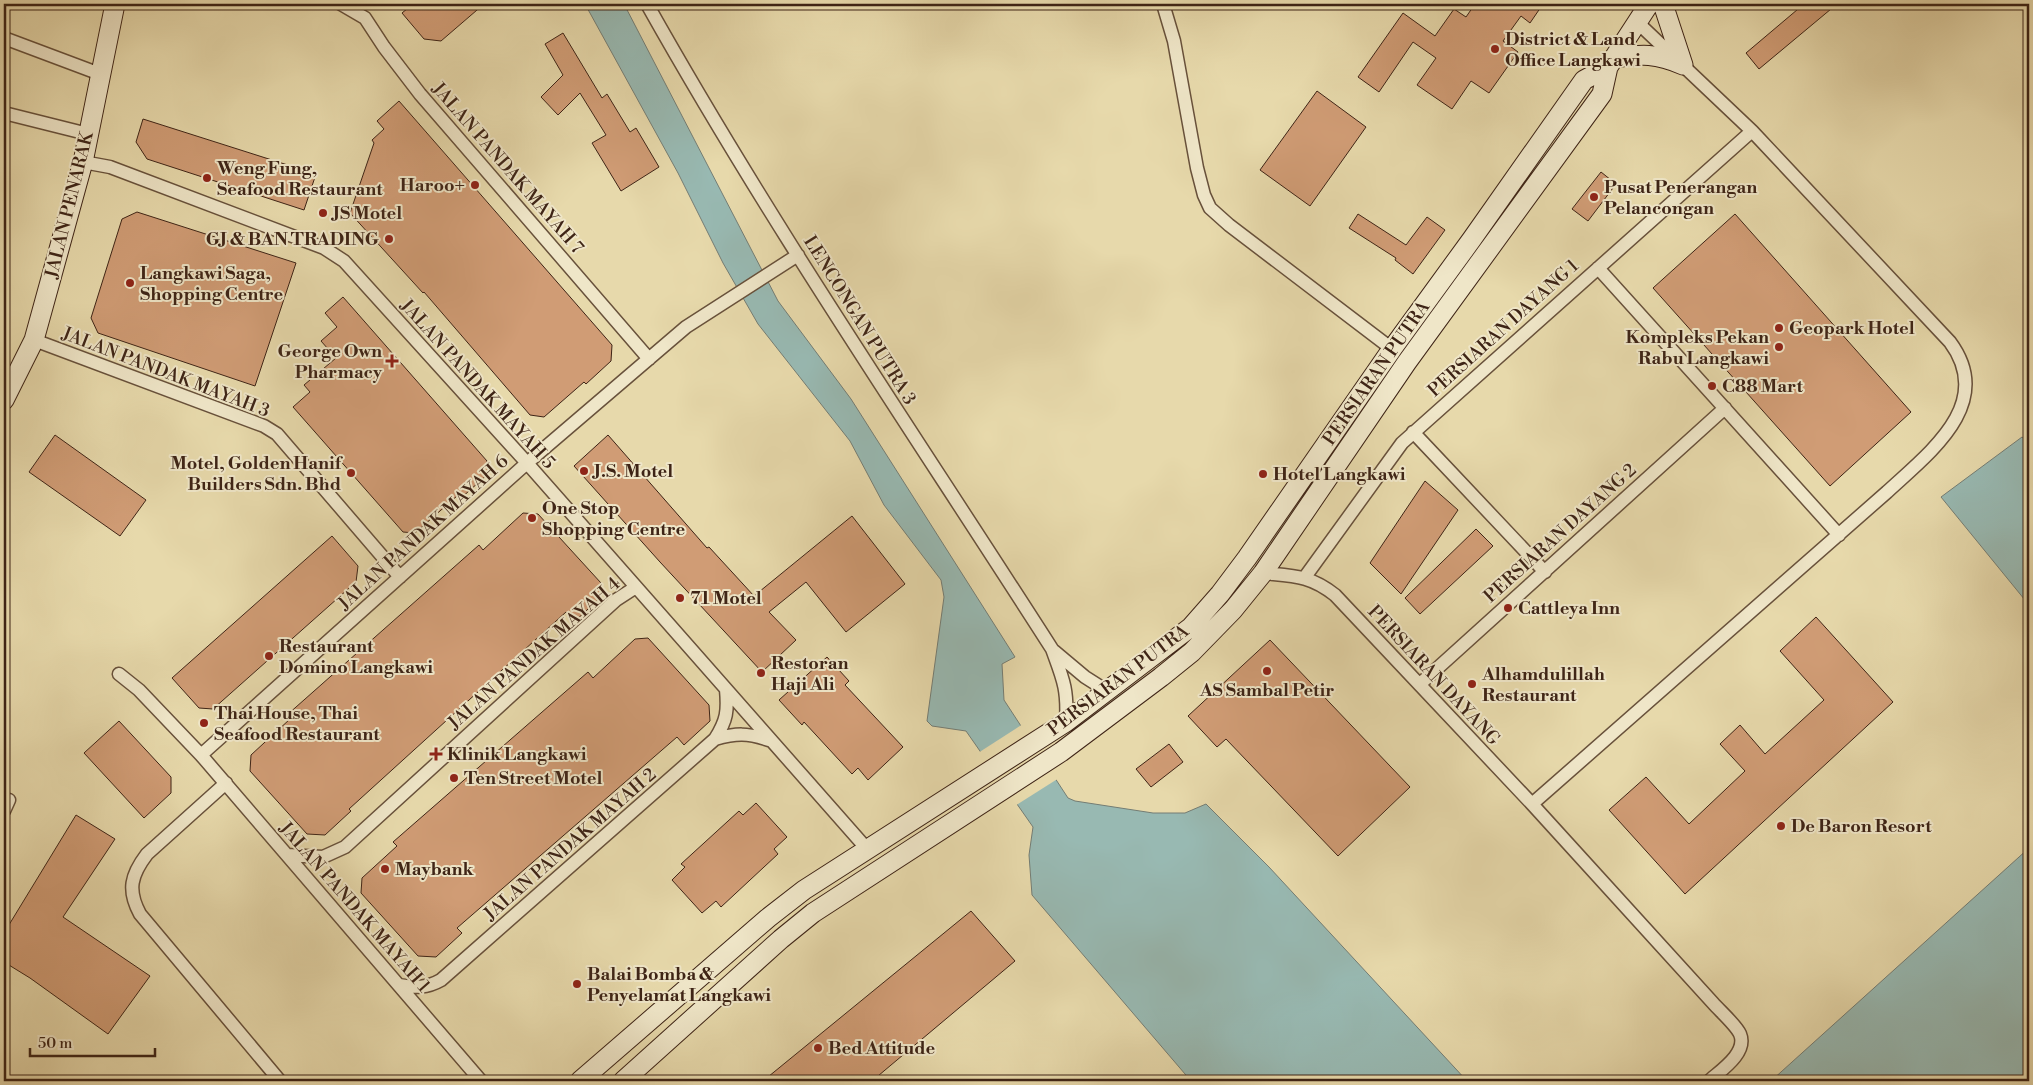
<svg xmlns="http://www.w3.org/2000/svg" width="2033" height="1085" viewBox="0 0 2033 1085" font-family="'Libre Bodoni',serif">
<rect width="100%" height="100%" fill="#e7d9ab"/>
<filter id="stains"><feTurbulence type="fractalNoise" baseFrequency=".004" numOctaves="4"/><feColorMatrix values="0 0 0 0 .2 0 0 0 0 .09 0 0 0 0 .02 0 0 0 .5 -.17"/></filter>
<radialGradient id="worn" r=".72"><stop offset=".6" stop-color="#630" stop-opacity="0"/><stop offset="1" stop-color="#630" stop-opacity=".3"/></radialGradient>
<!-- water -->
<path fill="#98b9b2" stroke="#747d74" d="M585,4h39l154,297 73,98 164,258 -13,7 2,36 64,98 7,3 78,12h32l21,-9 63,63 198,214h-276l-159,-186 -3,-40 4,-28 -67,-96 -34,-5 -5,-5 17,-124 -3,-17 -57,-75 -34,-64 -92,-117 -35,-61 -45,-90z
M2022,437l7,5v163l-88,-108z
M2029,848v233h-258z"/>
<!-- pier -->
<path fill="#e7d9ab" d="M1023,724l36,54 -44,28 -37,-53z"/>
<!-- building -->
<path fill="#d09c75" stroke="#3e2416" d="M413,4h71l-43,37 -17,-2 -22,-26z
M1475,4h68l-13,19 -9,-7 -18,25 15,11 -29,41 -18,-12 -19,28 -35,-24 19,-27 -23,-16 -34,50 -21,-15 45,-64 32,23 19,-27 12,8z
M1804,4h33l-78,65 -13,-16z
M563,33l39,65 5,-4 23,38 6,-4 23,39 -38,24 -29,-48 14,-8 -26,-42 -22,22 -17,-18 22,-22 -18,-31z
M1317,91l49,36 -56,79 -50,-36z
M399,101l213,244 -1,16 -25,23 -2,-2 -40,35 -14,-2 -106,-123 -1,1 -73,-80 24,-70 -2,-3 12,-11 -7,-8z
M143,119l173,55 -12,36 -157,-51 -11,-17z
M1601,172l15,12 -28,37 -16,-12z
M137,212l159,51 -41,123 -157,-53 -7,-15 31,-99z
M1358,214l48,31 21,-28 18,13 -32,44 -18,-14 1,-2 -47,-30z
M1735,214l176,198 -81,74 -177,-198z
M343,297l144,164 1,13 -28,25 -3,-3 -42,37 -12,-1 -110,-125 17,-15 -6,-7 32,-27 -15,-17 16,-14 -12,-14z
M55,435l91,65 -26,36 -91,-64z
M608,435l99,113 2,-1 45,49 98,-80 53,68 -59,48 -40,-50 -37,30 27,28 -34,32 -102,-110 -86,-96z
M1425,481l33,29 -57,84 -31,-31z
M523,513l15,1 63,69 -1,15 -26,24 -8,-10 -217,197 2,2 -26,24 -18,-1 -57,-63 1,-16 39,-36 -3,-4 192,-170 4,5z
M1476,529l17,17 -73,68 -15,-16z
M332,536l26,30 -2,16 -143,127 -14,-1 -27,-30z
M1816,617l77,85 -208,192 -76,-84 37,-33 43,47 56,-53 -25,-27 20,-19 25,29 59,-54 -44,-49z
M648,638l61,67 1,16 -26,24 -7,-8 -220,191 5,5 -26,24 -18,-1 -57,-63 1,-15 35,-32 -4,-4 195,-170 5,6 42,-39z
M1270,640l140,147 -72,69 -112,-117 -9,8 -29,-31z
M827,657l22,24 -4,4 58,62 -35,33 -10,-12 -6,6 -48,-52 -2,3 -23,-25z
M119,721l52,56v16l-27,25 -60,-65z
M1169,744l14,18 -32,25 -15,-18z
M756,803l31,34 -13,12 4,5 -57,53 -5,-6 -14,12 -30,-33 13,-13 -4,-3 58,-53 4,4z
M76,815l39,24 -52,78 87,59 -42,58 -78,-56 -26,-16v-29z
M971,911l44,50 -143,120h-109z"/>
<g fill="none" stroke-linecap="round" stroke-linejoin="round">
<!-- street casing -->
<g stroke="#68513b" stroke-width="15">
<path id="street" d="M341,4l24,14 19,29 36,47 229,265
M647,4c124,221 268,431 405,645 11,30 16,40 14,73
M1163,4l11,37 23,127 7,27 6,13 19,17 163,124
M4,38l96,36
M4,113l84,21
M83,162l27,5 214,81 20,13 183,202 340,386
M1598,268l241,267
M34,340l230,86 13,8 123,143
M1413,432l132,140
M1263,573c30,3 47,2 72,22l197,209 181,199c7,8 23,22 27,31 8,19 -20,37 -31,47
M1305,577l97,-134 350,-312
M1054,651l31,26 22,14
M119,674l20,16 62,65 280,326
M1420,684l305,-276
M715,739c22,-6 32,-6 54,1
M201,755l326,-292 159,-136 112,-72
M226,783l-79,71c-16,21 -20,36 -7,60l140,167
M1532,804l355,-312c42,-39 109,-88 63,-150l-198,-211 -115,-109
M4,811l5,-11
M287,855l36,2 22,-10 271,-247 20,-13
M399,985c16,3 28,3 42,-5l274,-241c12,-19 13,-28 11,-50"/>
</g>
<!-- secondary casing -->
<g stroke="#3e2416" stroke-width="21">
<path id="secondary" d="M1663,4l20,61
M1614,58c28,-4 42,-5 69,7
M4,400l30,-60 49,-178 32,-158
M580,1081l188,-163 36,-28 262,-168 125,-95 29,-33 27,-36 145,-209 80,-110 112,-159 24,-13
M623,1081l158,-142 32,-26 248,-161 100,-75 31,-25 41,-42 30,-37 144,-211 195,-268 6,-27 41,-63"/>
</g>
<!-- street -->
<use href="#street" stroke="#efe6c8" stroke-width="12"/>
<!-- secondary -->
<use href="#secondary" stroke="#efe6c8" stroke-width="19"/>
</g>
<!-- markers -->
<g fill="#8f2418" stroke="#efe6c8" stroke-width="2">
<circle cx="1495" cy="49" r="5"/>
<circle cx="207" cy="178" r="5"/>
<circle cx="475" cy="185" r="5"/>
<circle cx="1594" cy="197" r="5"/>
<circle cx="323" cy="213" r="5"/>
<circle cx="389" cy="239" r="5"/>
<circle cx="130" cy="283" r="5"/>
<circle cx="1779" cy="328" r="5"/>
<circle cx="1779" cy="347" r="5"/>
<path d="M389.5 353.5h5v5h5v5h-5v5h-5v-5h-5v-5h5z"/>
<circle cx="1712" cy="386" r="5"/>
<circle cx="584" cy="471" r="5"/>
<circle cx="351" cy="473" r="5"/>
<circle cx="1263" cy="474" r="5"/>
<circle cx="532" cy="518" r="5"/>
<circle cx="680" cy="598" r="5"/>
<circle cx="1508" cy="608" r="5"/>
<circle cx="269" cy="656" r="5"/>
<circle cx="1267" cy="671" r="5"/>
<circle cx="761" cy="673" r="5"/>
<circle cx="1472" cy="684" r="5"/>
<circle cx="204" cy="723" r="5"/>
<path d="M433.5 746.5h5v5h5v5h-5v5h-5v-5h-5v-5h5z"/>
<circle cx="454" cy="778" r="5"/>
<circle cx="1781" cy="826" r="5"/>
<circle cx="385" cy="869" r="5"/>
<circle cx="577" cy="984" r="5"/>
<circle cx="818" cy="1048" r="5"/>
</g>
<g text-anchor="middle" stroke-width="4" stroke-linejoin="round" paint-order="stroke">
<!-- poi labels -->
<g font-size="18" font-weight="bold" fill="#3e2416" stroke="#efe6c8" text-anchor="start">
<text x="1505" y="45">District &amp; Land<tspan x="1505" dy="21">Office Langkawi</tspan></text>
<text x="217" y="174">Weng Fung,<tspan x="217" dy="21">Seafood Restaurant</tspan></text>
<text x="465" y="191" text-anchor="end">Haroo+</text>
<text x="1604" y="193">Pusat Penerangan<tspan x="1604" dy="21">Pelancongan</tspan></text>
<text x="333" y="219">JS Motel</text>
<text x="379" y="245" text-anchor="end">GJ &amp; BAN TRADING</text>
<text x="140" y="279">Langkawi Saga,<tspan x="140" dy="21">Shopping Centre</tspan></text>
<text x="1789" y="334">Geopark Hotel</text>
<text x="1769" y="343" text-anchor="end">Kompleks Pekan<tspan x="1769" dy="21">Rabu Langkawi</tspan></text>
<text x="382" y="357" text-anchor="end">George Own<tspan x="382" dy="21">Pharmacy</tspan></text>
<text x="1722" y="392">C88 Mart</text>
<text x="341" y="469" text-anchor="end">Motel, Golden Hanif<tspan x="341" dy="21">Builders Sdn. Bhd</tspan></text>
<text x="594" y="477">J.S. Motel</text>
<text x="1273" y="480">Hotel Langkawi</text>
<text x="542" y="514">One Stop<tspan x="542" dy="21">Shopping Centre</tspan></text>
<text x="690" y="604">71 Motel</text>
<text x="1518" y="614">Cattleya Inn</text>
<text x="279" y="652">Restaurant<tspan x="279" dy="21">Domino Langkawi</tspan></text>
<text x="771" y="669">Restoran<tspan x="771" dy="21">Haji Ali</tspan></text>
<text x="1482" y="680">Alhamdulillah<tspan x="1482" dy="21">Restaurant</tspan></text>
<text x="1267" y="696" text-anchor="middle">AS Sambal Petir</text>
<text x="214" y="719">Thai House, Thai<tspan x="214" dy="21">Seafood Restaurant</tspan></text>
<text x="447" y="760">Klinik Langkawi</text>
<text x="464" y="784">Ten Street Motel</text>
<text x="1791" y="832">De Baron Resort</text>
<text x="395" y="875">Maybank</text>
<text x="587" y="980">Balai Bomba &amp;<tspan x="587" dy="21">Penyelamat Langkawi</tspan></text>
<text x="828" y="1054">Bed Attitude</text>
</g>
<!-- street labels -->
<g font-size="18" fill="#3e2416" stroke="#efe6c8">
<text transform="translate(508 168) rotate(49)" y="6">JALAN PANDAK MAYAH 7</text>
<text transform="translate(69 205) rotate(-76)" y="6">JALAN PENARAK</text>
<text transform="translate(860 320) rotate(58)" y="6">LENCONGAN PUTRA 3</text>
<text transform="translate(1503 328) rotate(-42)" y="6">PERSIARAN DAYANG 1</text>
<text transform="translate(166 372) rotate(21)" y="6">JALAN PANDAK MAYAH 3</text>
<text transform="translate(1376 373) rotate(-55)" y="6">PERSIARAN PUTRA</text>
<text transform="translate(478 384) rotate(48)" y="6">JALAN PANDAK MAYAH 5</text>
<text transform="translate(423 532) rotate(-42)" y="6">JALAN PANDAK MAYAH 6</text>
<text transform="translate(1560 533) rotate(-42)" y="6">PERSIARAN DAYANG 2</text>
<text transform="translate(534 653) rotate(-41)" y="6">JALAN PANDAK MAYAH 4</text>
<text transform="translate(1434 675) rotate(47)" y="6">PERSIARAN DAYANG</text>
<text transform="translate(1118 680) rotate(-37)" y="6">PERSIARAN PUTRA</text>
<text transform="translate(570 844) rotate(-41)" y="6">JALAN PANDAK MAYAH 2</text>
<text transform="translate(355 907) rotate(49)" y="6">JALAN PANDAK MAYAH 1</text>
</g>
</g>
<!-- margin -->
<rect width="2033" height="1085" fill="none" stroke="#e7d9ab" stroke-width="20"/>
<rect x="5" y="5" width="2023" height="1075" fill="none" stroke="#3e2416" stroke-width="2.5"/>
<rect x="10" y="10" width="2013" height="1065" fill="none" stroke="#3e2416"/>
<!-- scale -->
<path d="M30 1048v8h125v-8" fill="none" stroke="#3e2416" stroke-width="2.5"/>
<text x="38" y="1048" font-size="15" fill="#3e2416" stroke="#efe6c8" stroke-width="4" paint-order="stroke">50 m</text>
<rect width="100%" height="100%" filter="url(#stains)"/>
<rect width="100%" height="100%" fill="url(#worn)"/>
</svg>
